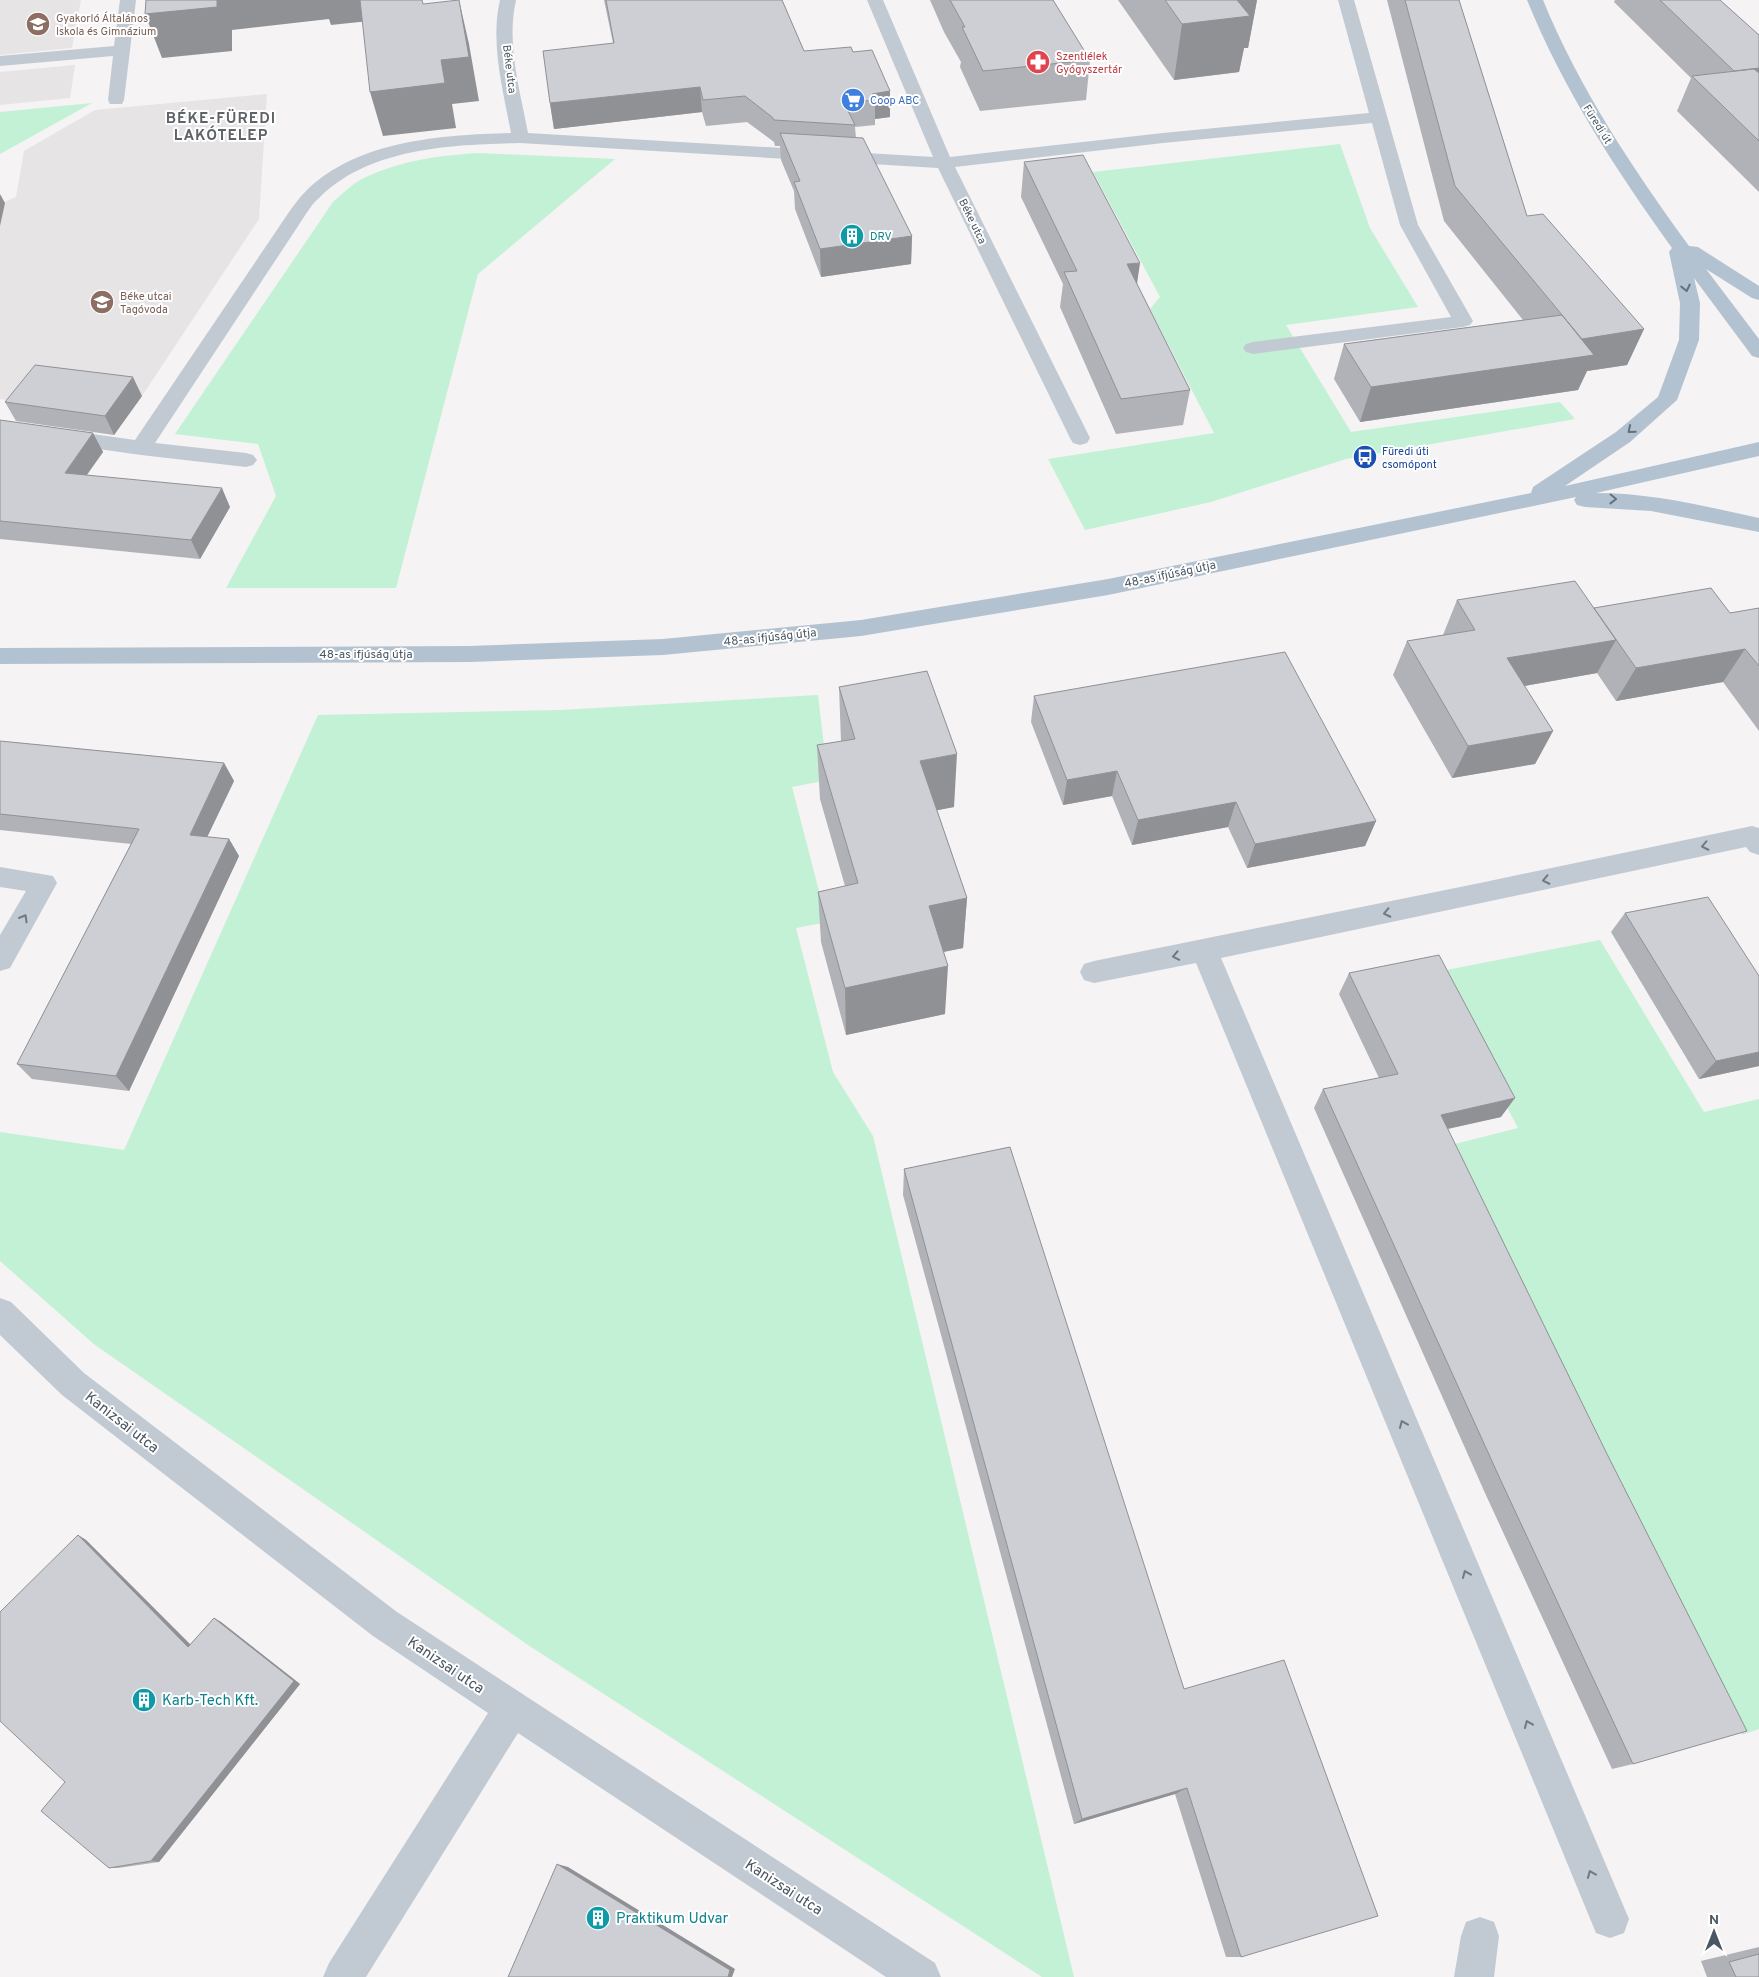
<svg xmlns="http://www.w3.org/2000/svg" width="1759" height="1977" viewBox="0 0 1759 1977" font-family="Overpass,sans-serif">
<rect width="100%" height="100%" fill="#f5f3f3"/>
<!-- education -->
<path fill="#e6e4e5" d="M0,0h81l-9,48 -72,7z
M75,65l-5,33 -70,7v-33z
M267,94l-8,125 -117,177 -96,-12 -15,19 -31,-4v-195l16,-7 8,-46 71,-41z"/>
<!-- green -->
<path fill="#c3f1d5" d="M92,103l-92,51v-42z
M1340,144l30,84 48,79 -132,18 65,107 209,-30 15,17 -229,40 -135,43 -126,28 -37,-71 166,-26 -64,-124 10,-12 -67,-125z
M477,153l138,6 -137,115 -82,314h-170l50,-92 -18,-52 -83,-10 158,-232c8,-7 17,-16 27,-22 37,-19 76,-24 117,-27z
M818,695l10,85 -36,7 35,135 -31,6 37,144 40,64 201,841h-32l-514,-332 -433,-300 -95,-84v-129l124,18 194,-435 243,-5z
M1600,940l104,172 55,-13v630l-17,6 -291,-590 67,-17 -82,-156z"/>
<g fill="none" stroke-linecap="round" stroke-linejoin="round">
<!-- minor -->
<path fill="#c1cad2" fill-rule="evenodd" d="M120,0h16l-12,100 -2,4h-12l-2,-4 5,-44 -113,10v-10l114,-10z
M500,0h16c-10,44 4,90 12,133l405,24 -66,-157h16l67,157 213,-24 206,-20 -31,-113h16l64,225 55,96 -3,4 -7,2 -210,27 -7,-2 -3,-4 3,-4 7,-2 198,-25 -51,-92 -28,-102 -209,20 -208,24 135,271 -3,5 -7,2 -7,-2 -3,-5 -132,-270 -418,-25c-68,2 -151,4 -202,56 -7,6 -11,14 -16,21l-147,223 91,10 7,2 4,5 -4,5 -7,2 -105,-12 -141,-20v-14l135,19 150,-222c6,-9 13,-19 21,-27 52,-51 136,-56 205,-58 -8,-43 -21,-90 -11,-133z
M1752,826l7,2v27l-9,-3 -4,-5 -525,111 408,961 -5,14 -14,5 -14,-5 -400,-970 -102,20 -10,-3 -4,-8 4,-8 10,-3 386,-78z
M0,867l53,9 4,7 -47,85 -10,3v-36l26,-44 -26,-4z
M0,1298l11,4 73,71 313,239 538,351 6,14h-55l-368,-244 -152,244h-43l6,-14 159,-250 -115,-77 -311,-241 -62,-60z
M1480,1917l14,5 5,14 -5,41h-40l7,-41 5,-14z"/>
<!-- major -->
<path fill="#b3c2d1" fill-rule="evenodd" d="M1527,0h16c36,88 90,169 146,246l9,1 61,39v14l-7,-2 -46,-29 53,70v19l-7,-2 -58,-78 6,25 -1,37 -22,60 -47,42 -65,44 194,-44v14l-163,37c55,0 109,13 163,25v14l-108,-21 -66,-4 -8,-2 -3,-5 2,-3 -468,98 -247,41 -198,19 -193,7 -470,2v-16l470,-2 193,-7 198,-19 247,-41 423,-86 2,-6 83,-55 42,-35 21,-57 1,-37 -11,-51 3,-4c-56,-78 -109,-159 -145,-248z"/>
</g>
<!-- wall -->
<path fill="#b0b2b7" d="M604,0h178l22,51 49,1 37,39v26l-15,2v6l-20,2 1,11 56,98 -1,28 -90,13 -26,-68 -1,-18 -13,-31 -1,-14h-5l-1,-4 -27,-20 -41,4 -4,-14 -148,17 -4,-26 63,-60z
M930,0h123l37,60 -4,40 -106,11 -20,-44 1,-5 -17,-30z
M1118,0h139l-9,48h-4l-5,24 -65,8z
M1387,0h72l68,216 117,113 -17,36 -40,6 -9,19 -218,32 -26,-43 10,-35 179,-24 -79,-99z
M1615,0h105l39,35v157l-82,-81 14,-33 -77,-76z
M1024,162l113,122 53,106 -7,35 -67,9 -56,-127 3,-23 -42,-87z
M142,396l-28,39 -98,-14 -11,-19z
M0,420l93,13 10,19 -16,23 143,32 -30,52 -200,-20z
M1457,600l137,8 136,5 29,-5v123l-36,-49 -107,19 -19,-28 -73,13 29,45 -18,33 -83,14 -59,-103 14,-34 36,-6z
M839,687l115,120 -17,3 30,88 -4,50 -19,4 1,62 -99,21 -25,-93 -3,-50 27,-6 -25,-87 -3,-54 24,-4z
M1034,696l342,125 -11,25 -118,22 -19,-41 -96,18 -20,-49 -49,9 -32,-83z
M0,741l224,22 10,18 -27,56 22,2 10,17 -110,235 -97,-12 -15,-15 114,-220 -131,-14z
M1625,913l134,153 -60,13 -88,-147z
M1349,973l152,144 -53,12 185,635 -21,5 -127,-276 -171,-385 9,-19 56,-11 -40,-84z
M1010,1147l231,810h-15l-51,-163 -101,30 -171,-629 1,-26z
M78,1535l8,5 104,105 24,-27 7,4 79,62 -141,178 -41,6h-9l-44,-86z
M1759,1947v30h-52l-6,-16z"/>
<!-- shaded-wall -->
<path fill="#909195" d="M217,0h146l6,21 -38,4 -2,-6 -97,11v21l-70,7 -17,-44z
M459,0l10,44 10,57 -27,3 4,24 -73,8 -13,-44z
M1233,0h24l-9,48h-4l-5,24 -65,8 8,-56z
M1759,68v33l-25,-30z
M700,87l2,25 -148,17 -4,-26z
M890,91v26l-15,2v-19l-3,-6z
M0,194l5,9 -5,23z
M912,236l-1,28 -90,13 -1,-28z
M1140,263l-5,35 -8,-34z
M1644,329l-17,36 -40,6 -9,19 -218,32 11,-35 211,-48z
M133,377l9,19 -28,39 -9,-19z
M93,433l10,19 -28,39 -10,-18z
M222,488l8,19 -30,52 -9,-19z
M1616,640l-19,33 -106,19 16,-34z
M1745,649l-22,33 -107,19 20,-33z
M1553,731l-18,33 -83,14 16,-32z
M957,754l-3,53 -36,7 2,-53z
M224,763l10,18 -34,71 -10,-17z
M1117,771l-5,25 -49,9 4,-25z
M1236,802l-8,25 -96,18 6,-25z
M1376,821l-11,25 -118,22 8,-24z
M229,839l10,17 -110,235 -13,-15z
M967,898l-4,50 -36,7 2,-49z
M948,966l-3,48 -99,21 -1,-47z
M1759,1052v14l-60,13 17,-18z
M1515,1098l-14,19 -73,16 13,-18z
M78,1535l8,5 110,110 -8,-3z
M214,1618l7,4 79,62 -141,178 -8,-1z
M1187,1788l-12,6 -101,30 8,-5z
M557,1864l11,3 167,102 -3,8h-4z"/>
<!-- building -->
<path fill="#cdcfd5" stroke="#909195" d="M146,0h71v7l-72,7z
M360,0h62l1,4 36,-4 10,57 -28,3 4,23 -75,9z
M606,0h176l22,51 47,-4 2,5 19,-2 18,41 -18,3 3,6 -31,3 11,22 -81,-5 -2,-3 -27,-21 -42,4 -3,-13 -150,16 -7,-52 71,-8z
M950,0h103l37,60 -107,11 -21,-44h3z
M1165,0h72l13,16 -68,8z
M1405,0h54l68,216 16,-2 101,115 -62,10 -127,-153z
M1660,0h60l39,35v33l-25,3z
M1754,69l5,4v68l-67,-65z
M780,133l83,5 49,98 -92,13 -26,-67 6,-1z
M1083,155l57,108 -13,1 63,126 -69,9 -57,-127 13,-1 -53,-109z
M1562,315l32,40 -223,32 -27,-43z
M35,365l98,12 -28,39 -100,-14z
M0,420l93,13 -28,40 157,15 -31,52 -191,-19z
M1575,581l41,59 -109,18 46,73 -85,15 -61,-105 68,-11 -18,-30z
M1711,588l19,25 29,-5v58l-14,-17 -109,19 -42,-60z
M1285,652l91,169 -121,23 -19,-42 -98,18 -21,-49 -50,9 -33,-84z
M927,671l30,83 -37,7 47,137 -38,8 19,60 -103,22 -27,-96 40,-9 -41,-138 38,-6 -16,-52z
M0,741l224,22 -34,72 39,4 -113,237 -99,-12 122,-235 -139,-15z
M1708,897l51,79v76l-43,9 -91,-148z
M1439,955l76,143 -74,17 166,339 140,277 -114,33 -132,-283 -178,-392 75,-15 -49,-101z
M1010,1147l174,542 100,-29 94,256 -137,41 -54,-169 -105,31 -178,-650z
M78,1535l110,112 26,-29 80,63 -143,180 -42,7 -68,-57 24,-29 -65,-61v-109z
M557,1864l173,106 -2,7h-220z
M1759,1954v23h-23l-7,-15z"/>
<!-- one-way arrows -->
<defs><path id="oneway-chevron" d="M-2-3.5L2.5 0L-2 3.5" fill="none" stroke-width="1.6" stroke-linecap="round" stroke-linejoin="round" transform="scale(1.25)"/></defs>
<g stroke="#64717d">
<use href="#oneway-chevron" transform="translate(1686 288) rotate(77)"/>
<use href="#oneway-chevron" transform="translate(1631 430) rotate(140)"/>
<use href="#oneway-chevron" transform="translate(1613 499) rotate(1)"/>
</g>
<g stroke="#6e7983">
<use href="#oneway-chevron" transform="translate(1705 846) rotate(168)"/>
<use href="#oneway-chevron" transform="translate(1546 880) rotate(168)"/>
<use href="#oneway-chevron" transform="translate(1387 913) rotate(168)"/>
<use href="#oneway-chevron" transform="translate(24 918) rotate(-60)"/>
<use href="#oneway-chevron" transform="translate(1176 956) rotate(169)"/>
<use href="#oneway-chevron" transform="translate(1403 1424) rotate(-113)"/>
<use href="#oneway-chevron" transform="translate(1466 1574) rotate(-113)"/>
<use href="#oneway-chevron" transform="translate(1528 1724) rotate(-113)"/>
<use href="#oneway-chevron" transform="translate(1591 1874) rotate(-113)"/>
</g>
<!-- icons -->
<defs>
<g id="school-disc" transform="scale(1.25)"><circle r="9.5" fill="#8d6e63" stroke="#fff"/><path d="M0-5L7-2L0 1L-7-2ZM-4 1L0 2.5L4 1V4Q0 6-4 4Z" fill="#fff"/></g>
<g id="pharmacy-disc" transform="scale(1.25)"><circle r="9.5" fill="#e0444e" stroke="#fff"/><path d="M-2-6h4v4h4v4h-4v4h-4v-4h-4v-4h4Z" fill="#fff"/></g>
<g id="supermarket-disc" transform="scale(1.25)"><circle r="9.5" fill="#3f7fe0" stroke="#fff"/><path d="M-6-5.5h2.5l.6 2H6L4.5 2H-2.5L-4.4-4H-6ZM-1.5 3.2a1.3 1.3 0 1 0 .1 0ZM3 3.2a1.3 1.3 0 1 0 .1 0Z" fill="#fff"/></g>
<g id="building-disc" transform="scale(1.25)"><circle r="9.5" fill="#0f9aa8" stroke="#fff"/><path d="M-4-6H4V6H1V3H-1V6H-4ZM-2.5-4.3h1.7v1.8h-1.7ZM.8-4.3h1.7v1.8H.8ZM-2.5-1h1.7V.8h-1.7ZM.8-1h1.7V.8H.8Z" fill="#fff"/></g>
<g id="bus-disc" transform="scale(1.25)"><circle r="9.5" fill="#1a4fb4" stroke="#fff"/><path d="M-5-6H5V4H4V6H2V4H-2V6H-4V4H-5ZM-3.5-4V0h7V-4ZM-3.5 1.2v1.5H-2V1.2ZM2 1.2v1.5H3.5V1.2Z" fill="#fff"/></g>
</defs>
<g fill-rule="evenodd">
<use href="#school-disc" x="38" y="24"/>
<use href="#pharmacy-disc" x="1038" y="62"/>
<use href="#supermarket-disc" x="853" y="100"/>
<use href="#building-disc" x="852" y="236"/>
<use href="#school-disc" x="102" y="302"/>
<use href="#bus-disc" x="1365" y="457"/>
<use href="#building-disc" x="144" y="1700"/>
<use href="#building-disc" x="598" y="1918"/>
</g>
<g text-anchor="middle" stroke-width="4" stroke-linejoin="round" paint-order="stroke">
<!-- far-education labels -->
<g font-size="11" fill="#785e54" stroke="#fff" text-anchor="start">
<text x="56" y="22">Gyakorló Általános<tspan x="56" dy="13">Iskola és Gimnázium</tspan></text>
<text x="120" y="300">Béke utcai<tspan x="120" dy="13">Tagóvoda</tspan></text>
</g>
<!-- far-health labels -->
<g font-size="11" fill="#be3a42" stroke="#fff" text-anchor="start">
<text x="1056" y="60">Szentlélek<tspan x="1056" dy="13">Gyógyszertár</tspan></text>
</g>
<!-- far-street labels -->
<g font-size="11" fill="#4a5661" stroke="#fff">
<text transform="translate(510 69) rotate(83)" y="4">Béke utca</text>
<text transform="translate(1598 124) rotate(58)" y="4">Füredi út</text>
<text transform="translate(973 221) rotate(64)" y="4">Béke utca</text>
</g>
<!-- far-shop labels -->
<g font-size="11" fill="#366cbe" stroke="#fff" text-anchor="start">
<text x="870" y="104">Coop ABC</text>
</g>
<!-- far-culture labels -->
<g font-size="11" fill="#0d838f" stroke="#fff" text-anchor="start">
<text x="870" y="240">DRV</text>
</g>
<!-- far-transit labels -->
<g font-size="11" fill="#164399" stroke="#fff" text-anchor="start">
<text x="1382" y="455">Füredi úti<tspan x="1382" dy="13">csomópont</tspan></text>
</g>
<!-- street labels -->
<g font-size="12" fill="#4a5661" stroke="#fff">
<text transform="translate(1170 574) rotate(-12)" y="4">48-as ifjúság útja</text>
<text transform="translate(770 637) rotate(-6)" y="4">48-as ifjúság útja</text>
<text x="366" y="658">48-as ifjúság útja</text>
</g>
<!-- far-district labels -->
<g font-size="15" font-weight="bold" letter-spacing="1" fill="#5f6368" stroke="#fff">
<text x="221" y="123">BÉKE-FÜREDI<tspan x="221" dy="17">LAKÓTELEP</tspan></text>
</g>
<!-- near-street labels -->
<g font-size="15" fill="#4a5661" stroke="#fff">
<text transform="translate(122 1422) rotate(38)" y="5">Kanizsai utca</text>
<text transform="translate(446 1665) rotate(34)" y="5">Kanizsai utca</text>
<text transform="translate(784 1887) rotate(33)" y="5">Kanizsai utca</text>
</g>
<!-- near-culture labels -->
<g font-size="15" fill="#0d838f" stroke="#fff" text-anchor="start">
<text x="162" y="1705">Karb-Tech Kft.</text>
<text x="616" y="1923">Praktikum Udvar</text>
</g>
</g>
<!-- north arrow -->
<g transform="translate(1714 1932)" stroke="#ffffff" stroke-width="4" paint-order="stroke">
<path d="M0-4L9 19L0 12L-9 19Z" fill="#4a5661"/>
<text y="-8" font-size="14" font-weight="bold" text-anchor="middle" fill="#4a5661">N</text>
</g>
</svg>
